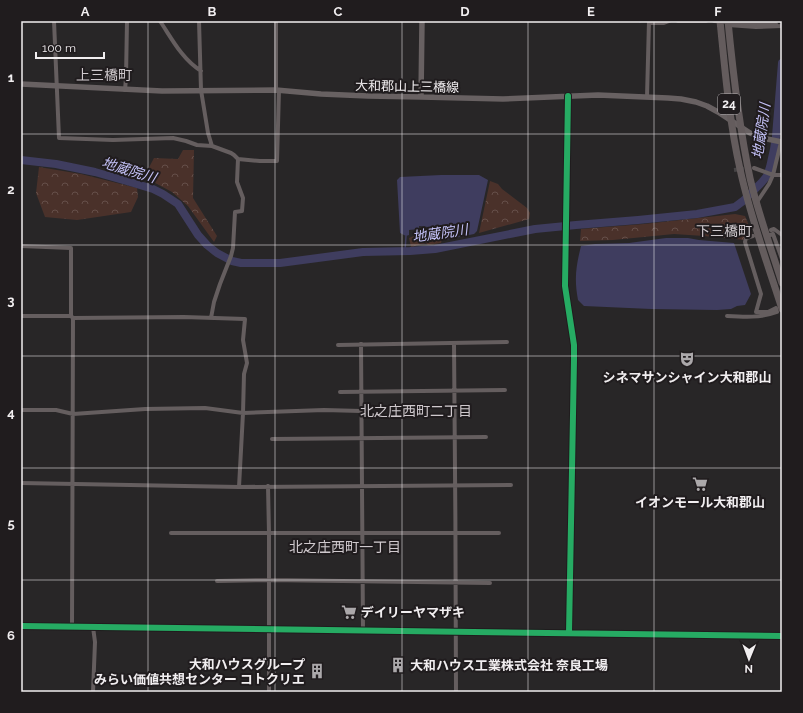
<svg xmlns="http://www.w3.org/2000/svg" width="803" height="713" viewBox="0 0 803 713" font-family="Raleway,'Noto Sans JP',sans-serif">
<defs>
<pattern id="forest-crowns" width="20" height="18" patternUnits="userSpaceOnUse"><rect width="20" height="18" fill="#4a312a"/><path d="M2 6a3 3 0 1 1 6 0M12 15a3 3 0 1 1 6 0" fill="none" stroke="#654f49"/></pattern>
</defs>
<rect width="100%" height="100%" fill="#282627"/>
<!-- forest -->
<path fill="url(#forest-crowns)" d="M183,150h11l-1,48 24,38 -3,6 -26,-36 -16,-14 -28,-15 10,-19 24,1z
M39,167l42,7 56,14 1,9 -7,15 -54,8 -32,-3 -9,-24z
M490,181l8,3 4,5 25,19 3,5 -1,6 -50,14z
M735,214l10,2 7,17 -7,7 -41,-4 -30,-2 -61,6 -33,1 1,-12 63,-5z
M423,229l15,1 5,5 -2,8 -13,2 -2,-2 -15,4 -2,-9 10,-4z"/>
<!-- water -->
<path fill="#3f3d5f" d="M441,175h38l9,5 -11,51 -3,3 -29,6h-2l2,-7 -7,-5 -19,-2v3l-10,1v5l-3,1 -6,-3 -3,-53 3,-3z
M666,238h22l11,2 35,3 17,51 -6,11 -8,1 -6,3 -14,1 -66,-1 -67,-3 -6,-6c-4,-21 -2,-34 3,-54l14,-2 34,-1z"/>
<g fill="none" stroke-linecap="round" stroke-linejoin="round">
<!-- stream -->
<path stroke="#3f3d5f" stroke-width="1.5" d="M639,21l1,1
M405,251l1,-15"/>
<!-- river -->
<path stroke="#3f3d5f" stroke-width="8" d="M21,160l35,4 39,8 35,10 23,7 10,5 15,10 20,31 9,10 10,8 15,8 9,2h39l83,-11 47,-1 25,-2 100,-20 41,-4 62,-5 59,-6 38,-7 8,-6 19,-19 5,-6 3,-9 4,-18 2,-13 6,-73"/>
<!-- street-tunnel -->
<path stroke="#464445" stroke-width="4" stroke-dasharray="4 2" stroke-linecap="butt" d="M734,170l16,-2"/>
<!-- street -->
<path stroke="#655e5f" stroke-width="4" d="M54,21l5,117 54,2 60,-2 13,3 11,4 15,1 19,7 3,2 4,4 22,2h17l2,-71
M160,21c12,18 22,38 41,50
M199,21l2,69 7,43 4,13
M678,21h28
M649,23h15l5,-2
M755,24h21
M728,25l28,2 26,-1
M125,90l1,-12 1,-57
M276,90v-69
M647,97l2,-76
M754,168l19,7h9
M757,202l12,-18 4,-9 8,-33
M771,230l3,-1 8,6
M767,236l6,-2 9,25
M21,246l50,2v68
M21,316h50l2,2 111,-1 61,2 -2,21 4,23 -3,11 -1,39 81,-3 37,1
M727,316c17,1 34,2 50,-4l-1,-4 -8,4h-12l5,-18 -16,-52 1,-4 7,-2
M211,318l3,-16 6,-18 11,-28 2,-8 2,-36 7,-1 1,-13 -6,-16 1,-23
M454,343c1,116 2,233 2,349
M361,344l2,286
M338,345l169,-3
M340,392l165,-2
M21,410h35l17,4 72,-5 60,-1 38,5 -4,74
M272,439l214,-2
M21,483l218,4 272,-2
M268,486l1,47v159
M171,533h328
M217,581l52,-1 221,3
M72,627l1,-309
M93,692l2,-50 -2,-15"/>
<!-- secondary -->
<path stroke="#686162" stroke-width="5.5" d="M21,84l141,7 114,-1 45,4 47,2 53,1 82,2 95,-4 70,3 13,1 15,3 11,4 11,6 32,21 12,5 20,4
M568,96l-3,190 9,59v15l-5,273
M421,97l1,-76
M21,626l761,10"/>
<!-- highway -->
<path stroke="#645c5d" stroke-width="7" d="M720,21c5,49 9,99 20,148 10,47 27,93 42,140
M728,21c5,52 11,105 22,157 8,35 21,70 32,105"/>
<!-- street-bridge -->
<path stroke="#655e5f" stroke-width="4" d="M714,21l41,3"/>
<!-- cycleway casing -->
<g stroke="#201c1e" stroke-width="8">
<path id="cycleway" d="M568,96l-3,190 9,59v15l-5,273
M21,626l761,10"/>
</g>
<!-- cycleway -->
<use href="#cycleway" stroke="#26ab63" stroke-width="6"/>
</g>
<!-- grid -->
<path fill="none" stroke="#f1eef0" stroke-width="1" stroke-opacity="0.55" d="M148,21v671M275,21v671M402,21v671M528,21v671M654,21v671M21,134h761M21,245h761M21,356h761M21,468h761M21,580h761"/>
<!-- icons -->
<defs>
<g id="theatre-bare" transform="scale(1.2)"><path d="M-5-5.5Q0-4 5-5.5V0Q5 5 0 6Q-5 5-5 0ZM-3.3-2.5H-1v1.5H-3.3ZM1-2.5H3.3v1.5H1ZM-2.8 1Q0 5.5 2.8 1Z" fill="#aba8aa" stroke="#201c1e" stroke-width="2.5" paint-order="stroke"/></g>
<g id="supermarket-bare" transform="scale(1.2)"><path d="M-6-5.5h2.5l.6 2H6L4.5 2H-2.5L-4.4-4H-6ZM-1.5 3.2a1.3 1.3 0 1 0 .1 0ZM3 3.2a1.3 1.3 0 1 0 .1 0Z" fill="#aba8aa" stroke="#201c1e" stroke-width="2.5" paint-order="stroke"/></g>
<g id="building-bare" transform="scale(1.2)"><path d="M-4-6H4V6H1V3H-1V6H-4ZM-2.5-4.3h1.7v1.8h-1.7ZM.8-4.3h1.7v1.8H.8ZM-2.5-1h1.7V.8h-1.7ZM.8-1h1.7V.8H.8Z" fill="#aba8aa" stroke="#201c1e" stroke-width="2.5" paint-order="stroke"/></g>
</defs>
<g fill-rule="evenodd">
<use href="#theatre-bare" x="687" y="359"/>
<use href="#supermarket-bare" x="700" y="484"/>
<use href="#supermarket-bare" x="349" y="612"/>
<use href="#building-bare" x="398" y="665"/>
<use href="#building-bare" x="317" y="671"/>
</g>
<g text-anchor="middle" stroke-width="4" stroke-linejoin="round" paint-order="stroke">
<!-- shield labels -->
<rect fill="#201c1e" stroke="#b2afb1" stroke-width="1" x="718" y="94" width="22" height="20" rx="3"/>
<g font-size="12" font-weight="bold" fill="#f1eef0">
<text x="729" y="108">24</text>
</g>
<!-- street labels -->
<g font-size="13" fill="#f1eef0" stroke="#201c1e">
<text transform="translate(407 86) rotate(1)" y="5">大和郡山上三橋線</text>
</g>
<!-- poi labels -->
<g font-size="13" font-weight="bold" fill="#f1eef0" stroke="#201c1e">
<text x="687" y="382">シネマサンシャイン大和郡山</text>
<text x="700" y="507">イオンモール大和郡山</text>
<text x="361" y="617" text-anchor="start">デイリーヤマザキ</text>
<text x="305" y="669" text-anchor="end">大和ハウスグループ<tspan x="305" dy="15">みらい価値共想センター コトクリエ</tspan></text>
<text x="410" y="670" text-anchor="start">大和ハウス工業株式会社 奈良工場</text>
</g>
<!-- neighbourhood labels -->
<g font-size="14" fill="#cfc9cd" stroke="#201c1e">
<text x="104" y="80">上三橋町</text>
<text x="724" y="236">下三橋町</text>
<text x="416" y="416">北之庄西町二丁目</text>
<text x="345" y="552">北之庄西町一丁目</text>
</g>
<!-- water labels -->
<g font-size="14" font-style="italic" fill="#c4c2f8" stroke="#201c1e">
<text transform="translate(761 131) rotate(-82)" y="5">地蔵院川</text>
<text transform="translate(129 170) rotate(17)" y="5">地蔵院川</text>
<text transform="translate(440 233) rotate(-8)" y="5">地蔵院川</text>
</g>
</g>
<!-- border -->
<rect width="803" height="713" fill="none" stroke="#201c1e" stroke-width="44"/>
<!-- north arrow -->
<g transform="translate(749 659) rotate(181)" stroke="#201c1e" stroke-width="3" paint-order="stroke">
<path d="M0-3L7 15L0 10L-7 15Z" fill="#f1eef0"/>
<text y="-6" font-size="11" font-weight="bold" text-anchor="middle" fill="#f1eef0">N</text>
</g>
<!-- scale -->
<path d="M36 52v6h68v-6" fill="none" stroke="#f1eef0" stroke-width="2"/>
<text x="42" y="52" font-size="12" fill="#f1eef0" stroke="#201c1e" stroke-width="3" paint-order="stroke">100 m</text>
<rect x="22" y="22" width="759" height="669" fill="none" stroke="#f1eef0" stroke-width="1.5"/>
<g font-size="13" text-anchor="middle" font-weight="bold" fill="#f1eef0">
<text x="85" y="16">A</text>
<text x="212" y="16">B</text>
<text x="338" y="16">C</text>
<text x="465" y="16">D</text>
<text x="591" y="16">E</text>
<text x="718" y="16">F</text>
<text x="11" y="82">1</text>
<text x="11" y="194">2</text>
<text x="11" y="305">3</text>
<text x="11" y="417">4</text>
<text x="11" y="528">5</text>
<text x="11" y="640">6</text>
</g>
</svg>
